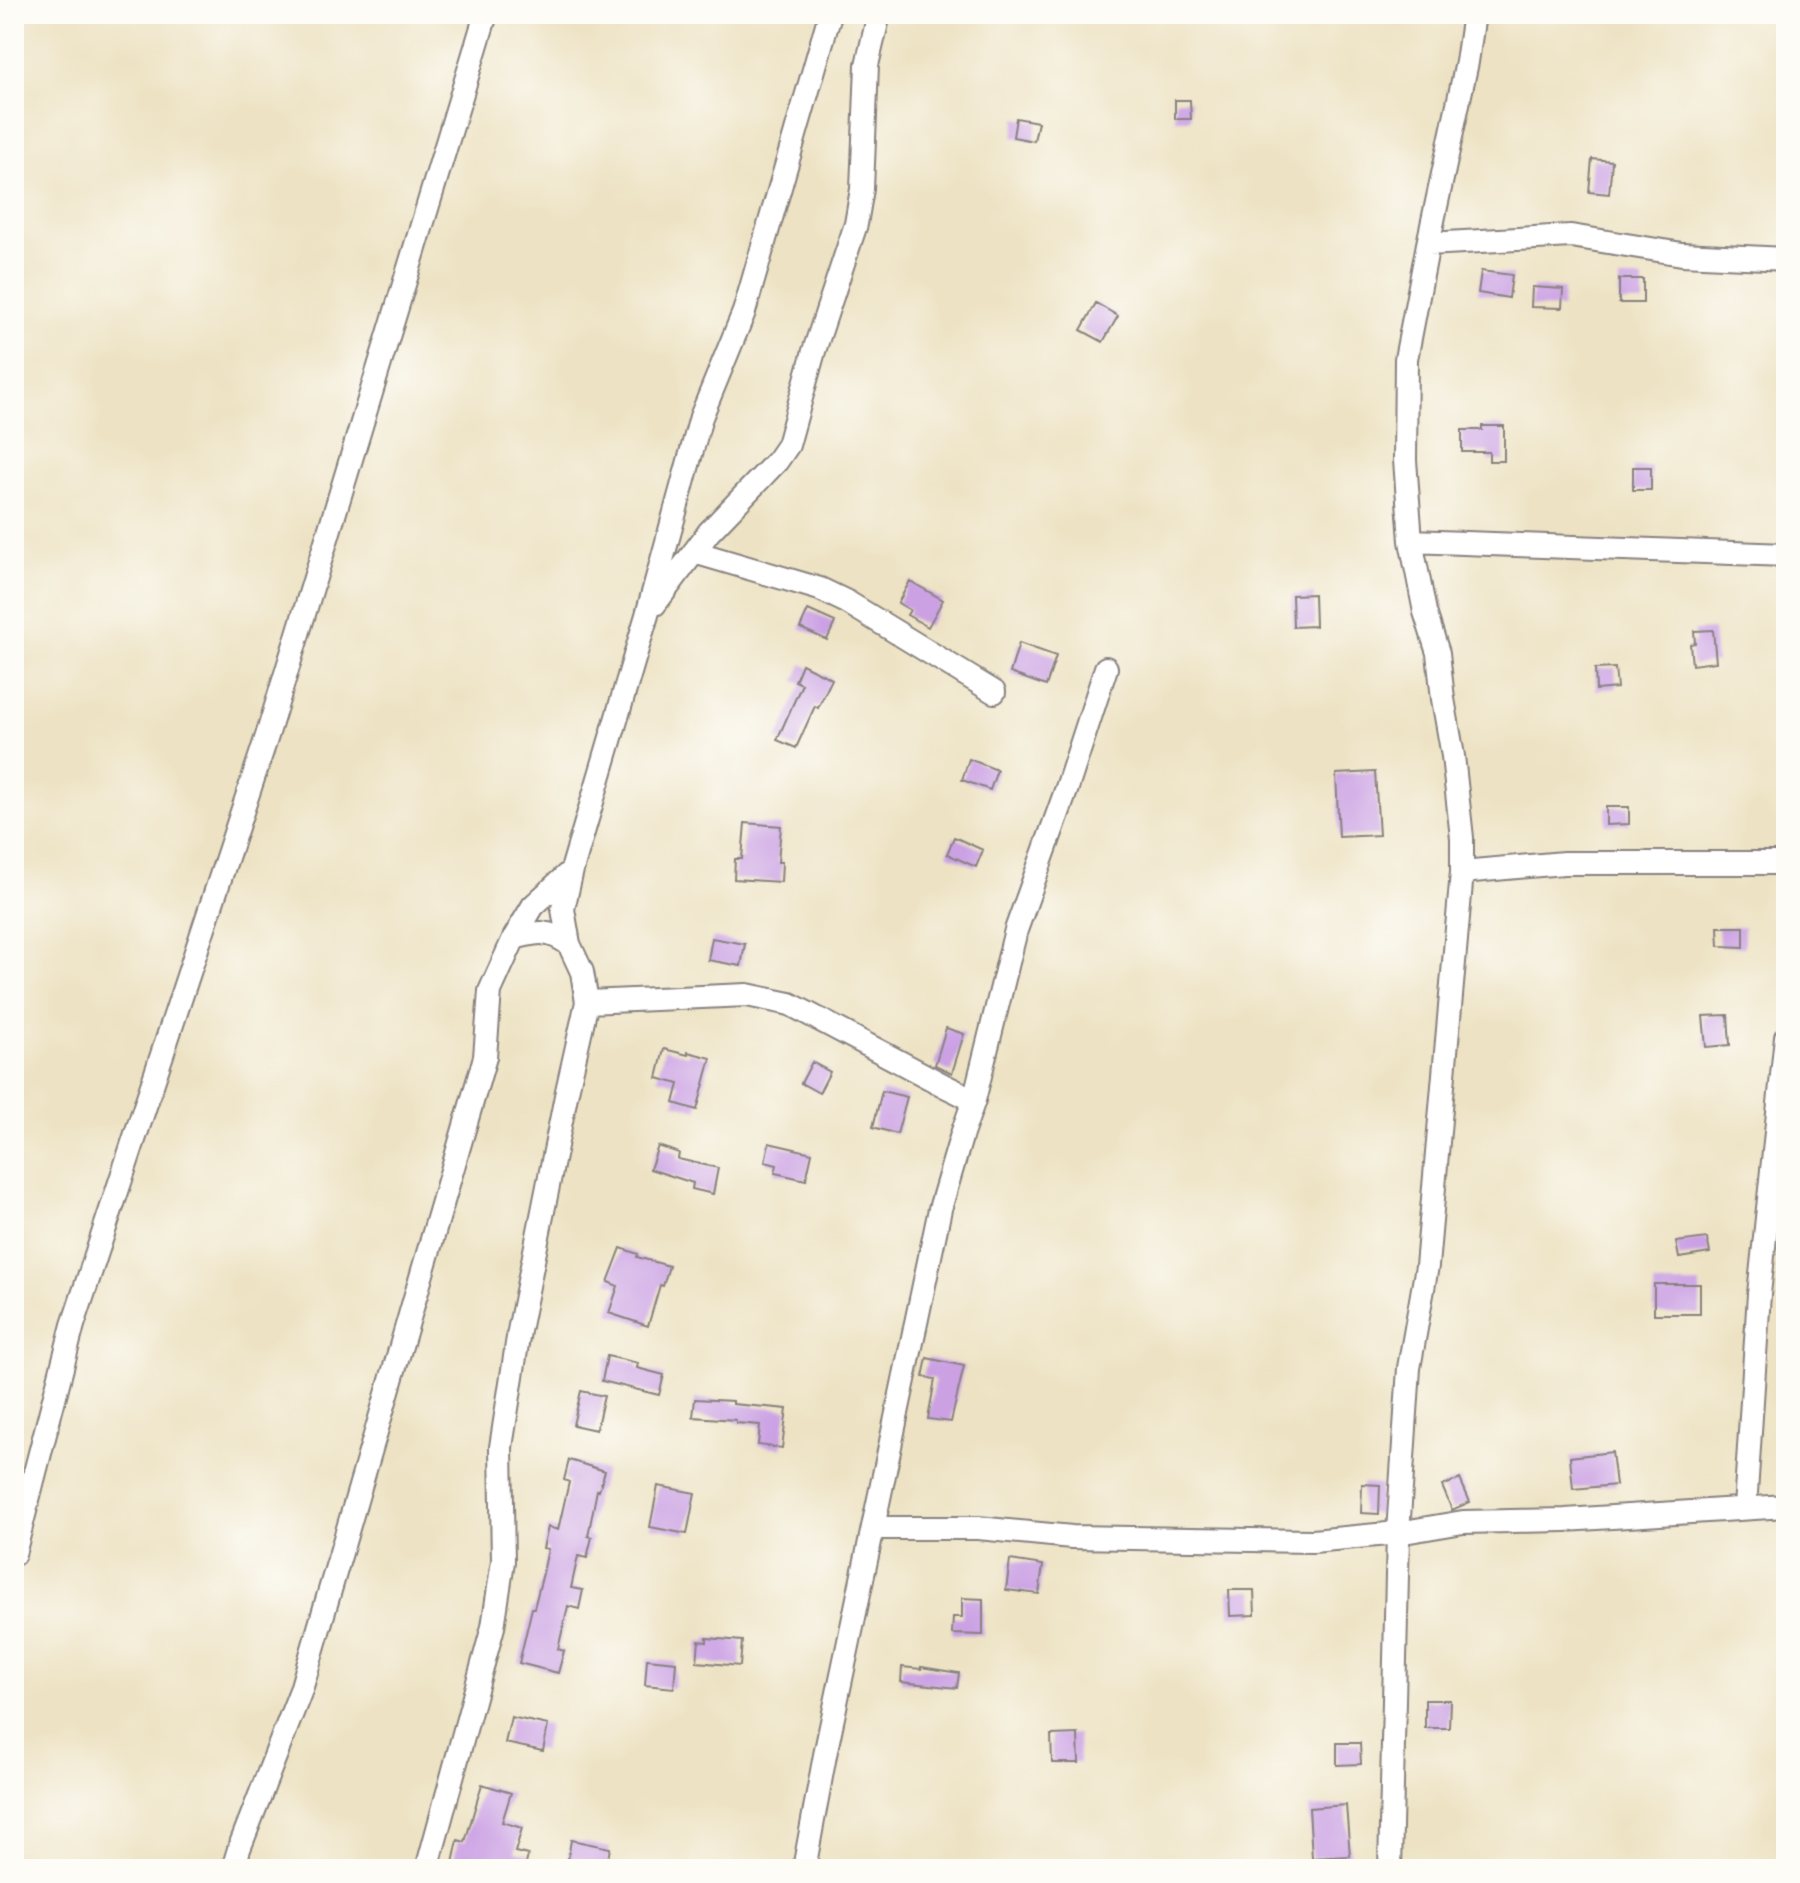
<svg xmlns="http://www.w3.org/2000/svg" width="1800" height="1883" viewBox="0 0 1800 1883" font-family="Pangolin,sans-serif">
<rect width="100%" height="100%" fill="#fdfcf7"/>
<filter id="ink" filterUnits="userSpaceOnUse"><feTurbulence type="fractalNoise" baseFrequency=".0125" numOctaves="2"/><feDisplacementMap in="SourceGraphic" scale="16" xChannelSelector="R" yChannelSelector="G"/><feConvolveMatrix kernelMatrix="1 2 1 2 8 2 1 2 1" color-interpolation-filters="sRGB"/></filter>
<filter id="wash" filterUnits="userSpaceOnUse"><feTurbulence type="fractalNoise" baseFrequency=".006" numOctaves="4" result="noise"/><feDisplacementMap in="SourceGraphic" scale="32" xChannelSelector="R" yChannelSelector="G"/><feGaussianBlur stdDeviation="1.8" result="paint"/><feColorMatrix in="noise" values="0 0 0 0 0 0 0 0 0 0 0 0 0 0 0 0 0 1.4 0 .05"/><feComposite in="paint" operator="in"/></filter>
<g filter="url(#wash)">
<rect width="100%" height="100%" fill="#ede2c3"/>
<g id="blocks">
<!-- building -->
<path fill="#cba1e4" d="M1175,100h15l1,19h-16z
M1016,118l22,4 -4,19 -21,-4z
M1592,159l20,2 -3,33 -20,-2z
M1481,271l31,4 -3,23 -31,-5z
M1619,279h24v24h-24z
M1532,287l31,2 -1,19 -31,-1z
M1096,303l22,13 -15,26 -22,-12z
M1482,426h22v35h-15v-9h-27v-22h20z
M1633,467h18v23h-18z
M910,581l33,19 -15,27 -21,-12 3,-5 -12,-7z
M1314,594l1,32 -22,1 -1,-32z
M808,610l27,12 -8,18 -27,-12z
M1713,630l3,32 -24,3 -2,-21 5,-1 -1,-12z
M1019,643l37,13 -10,30 -36,-13z
M802,664l30,15 -14,29 -3,-2 -19,42 -19,-8 25,-56 -7,-3z
M1615,668l2,20 -21,2 -1,-21z
M969,759l28,11 -7,20 -28,-10z
M1375,772l4,63 -40,2 -3,-63z
M1606,807h23v17l-23,1z
M745,823l36,3 -3,36h4l-1,20 -47,-3 1,-20h7z
M954,837l29,13 -7,17 -29,-13z
M1718,927h26v20l-25,-1z
M712,938l33,6 -4,22 -33,-6z
M1728,1015l2,30 -24,2 -3,-31z
M946,1028l18,6 -12,39 -17,-8z
M664,1049l24,6v-3l23,6 -14,52 -23,-7 5,-19 -22,-6z
M812,1062l18,10 -11,21 -18,-10z
M882,1091l25,6 -10,37 -24,-7z
M769,1143l43,10 -6,27 -31,-7 2,-8 -12,-3z
M658,1146l21,7 -1,6 40,9 -5,26 -21,-5 1,-6 -43,-14z
M1707,1238l3,15 -31,5 -3,-16z
M621,1248l17,6 -1,3 32,9 -6,20 -3,-1 -12,41 -39,-13 9,-27 -10,-4z
M1654,1284h46v30h-46z
M607,1356l31,7 -1,5 27,7 -5,20 -57,-14z
M927,1358l37,8 -13,56 -23,-3 7,-40 -12,-2z
M581,1391l23,5 -8,34 -23,-5z
M695,1399l38,2v3l54,5 -5,39 -24,-3 2,-20 -24,-2v-3l-43,-3z
M1612,1452l4,33 -43,4 -3,-32z
M569,1460l36,11 -6,20 -2,-1 -9,46 4,1 -5,21 -9,-2 -7,32 12,2 -4,19 -11,-3 -10,43 6,2 -6,22 -39,-10 13,-55h2l9,-35 5,-24 -5,-1 5,-21 10,3 11,-48 -5,-2z
M1460,1479l10,23 -18,8 -10,-24z
M1362,1484l18,1 -1,29 -18,-1z
M658,1486l37,7 -8,41 -37,-7z
M1010,1560l33,5 -4,29 -33,-4z
M1229,1590h25l1,25 -25,1z
M962,1598l21,1v36l-31,-1 1,-17h9z
M707,1638l35,3 -2,25 -43,-4 2,-21 8,1z
M647,1659l29,3 -2,26 -29,-3z
M902,1667l19,2v-2l38,6 -2,15 -56,-6z
M1425,1700h25l-1,28h-24z
M511,1717l37,8 -5,26 -38,-8z
M1078,1734l1,29h-27l-1,-28z
M1337,1743h23l1,21 -24,1z
M482,1784l29,9 -9,29 20,6 -7,24 13,3 -3,14h-43l-29,-6 5,-23 7,2z
M1346,1805l4,51 -38,2 -3,-50z
M571,1840l39,8 -4,21h-40z"/>
</g>
</g>
<g filter="url(#ink)">
<use href="#blocks" fill-opacity="0" stroke="#88827f" stroke-width="2"/>
<g fill="none" stroke-linecap="round" stroke-linejoin="round">
<!-- minor casing -->
<g stroke="#88827f" stroke-width="26">
<path id="minor" d="M1428,244l143,-8 111,18 104,5
M1411,541l375,14
M694,552l126,37 27,13 147,90
M655,604l54,-72 68,-71 11,-16 26,-94 42,-127 6,-35 5,-124 12,-51
M1462,872l102,-9h222
M514,938c24,-6 34,-9 55,6
M587,1002l160,-7 43,9 155,82 29,14 -12,34 -22,75 -115,546 -21,114
M974,1100l42,-170 51,-142 39,-120
M1745,1508l14,-214 27,-257
M873,1528h105l94,9 241,4 85,-8 65,-11 102,-2 221,-14
M14,1554l59,-229 194,-589 219,-722
M233,1869l6,-20 62,-159 184,-633 5,-66 24,-53 19,-32 39,-36
M427,1869l66,-242 10,-66 -2,-114 18,-116 48,-240 20,-89 -5,-30 -13,-28 -6,-35 9,-39 75,-255 54,-198 43,-105 86,-298
M1390,1869l8,-336 11,-165 18,-102 35,-394v-34l-9,-82 -10,-57 -5,-46 -13,-41 -14,-71 -6,-81 1,-101 22,-115 39,-182 7,-48"/>
</g>
<!-- minor -->
<use href="#minor" stroke="#fff" stroke-width="22"/>
</g>
</g>
<!-- margin -->
<rect width="1800" height="1883" fill="none" stroke="#fdfcf7" stroke-width="48"/>
</svg>
